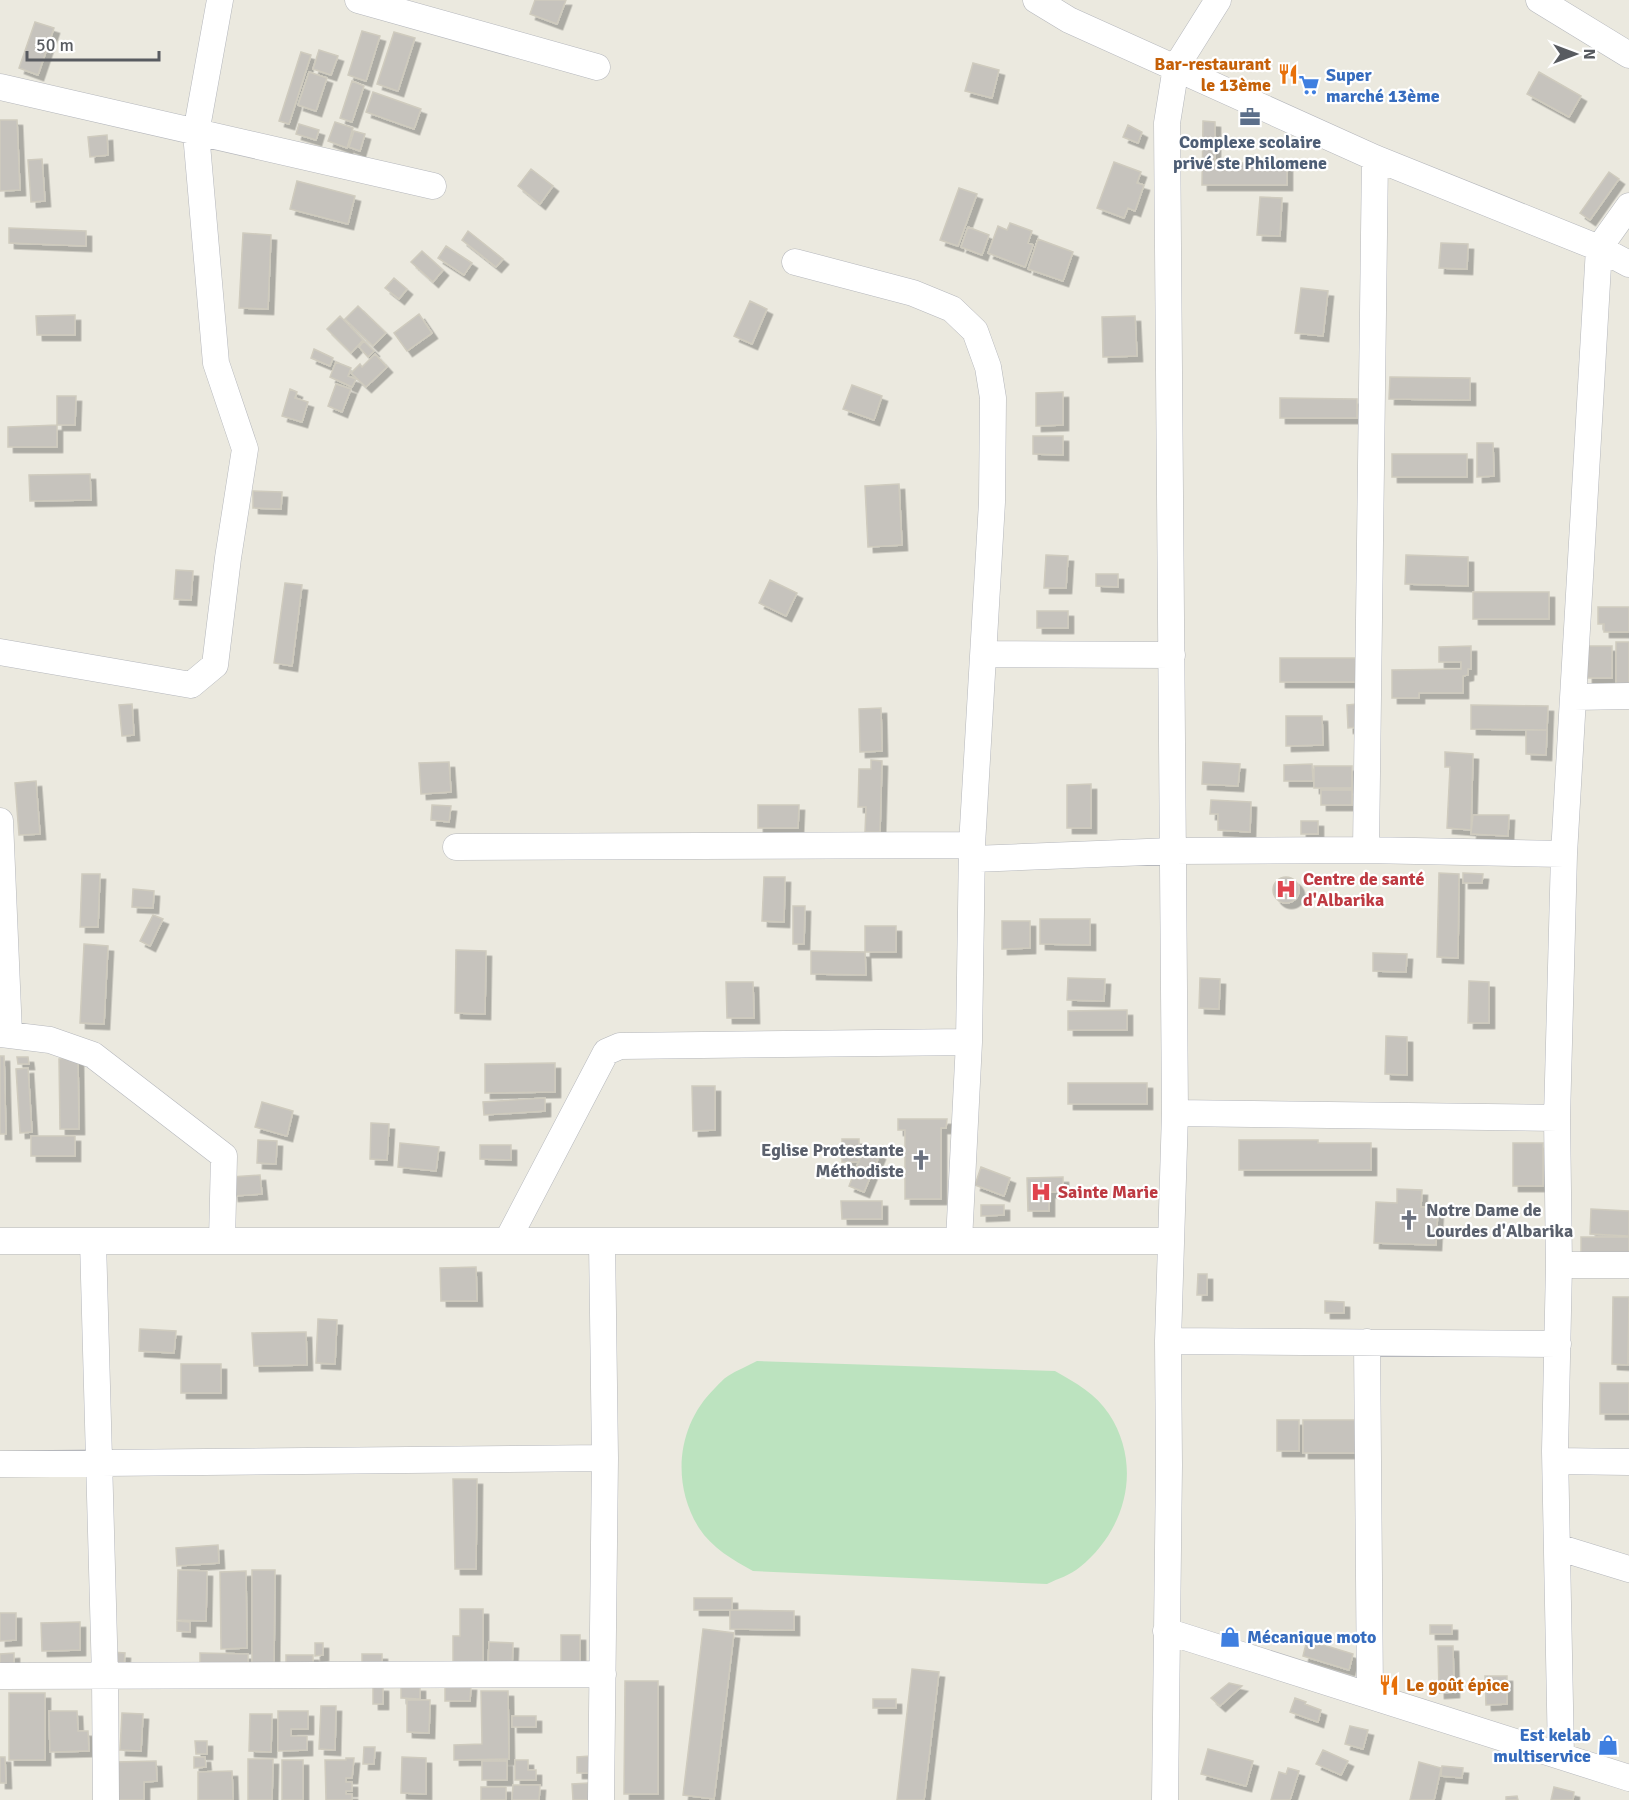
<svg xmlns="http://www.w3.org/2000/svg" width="1629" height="1800" viewBox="0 0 1629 1800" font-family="Signika,sans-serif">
<defs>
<filter id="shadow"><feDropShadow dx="5.5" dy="5.5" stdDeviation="0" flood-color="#0004"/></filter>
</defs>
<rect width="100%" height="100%" fill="#ebe9df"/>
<!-- green -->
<path fill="#bce3bf" d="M757,1361l298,10c21,12 41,23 54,43 34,52 17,116 -29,153 -9,8 -23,12 -33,17l-294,-13c-20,-11 -41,-23 -54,-43 -28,-45 -22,-103 16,-140 4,-4 8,-9 13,-12 9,-6 20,-10 29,-15z"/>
<!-- building -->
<path fill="#c6c3bd" stroke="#cfcbbe" stroke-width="1.5" filter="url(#shadow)" d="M535,0h31l-9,24 -27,-10z
M35,22l19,6 -16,47 -19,-7z
M362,31l18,5 -14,45 -18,-6z
M394,32l21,6 -17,53 -21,-7z
M319,50l19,6 -7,19 -18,-6z
M301,52l10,3 -22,69 -10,-3z
M973,63l26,7 -7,28 -27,-7z
M309,72l18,6 -11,33 -18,-6z
M1539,72l42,24 -12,21 -42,-23z
M352,81l12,5 -12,36 -12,-4z
M373,92l48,17 -7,20 -48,-17z
M0,120h17l3,70 -20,1z
M1203,121l12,1v41h72v22h-85z
M335,122l18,6 -6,20 -19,-7z
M299,124l20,6 -3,10 -20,-6z
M1128,125l14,7 -4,11 -15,-6z
M354,131l11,3 -5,17 -11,-4z
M107,135l1,20 -18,2 -2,-20z
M42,159l3,42 -14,1 -3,-42z
M1114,162l27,10 -4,11 7,2 -9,26 -7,-3 -4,10 -27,-10z
M531,169l22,17 -13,18 -22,-18z
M1609,172l10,7 -29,41 -10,-7z
M297,181l58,15 -7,28 -58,-15z
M959,188l18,6 -19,52 -18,-6z
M1260,197l22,1 -2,38 -23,-1z
M1010,223l22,8 -4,12 5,2 -8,22 -37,-14 10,-27 9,4z
M968,227l21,8 -7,20 -21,-8z
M9,228l77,3v15l-77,-3z
M468,231l35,28 -7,8 -34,-27z
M243,233l28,2 -3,74 -29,-1z
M1038,239l35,13 -10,29 -35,-12z
M1441,243l27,1 -1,25 -28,-1z
M446,246l26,17 -8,12 -26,-17z
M422,251l21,19 -10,12 -22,-20z
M394,278l13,11 -8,10 -14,-11z
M1301,288l27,3 -5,45 -28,-3z
M750,301l17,8 -15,35 -18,-8z
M358,306l28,27 -13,13 -28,-27z
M419,314l13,19 -25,18 -13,-18z
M75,315v20h-38l-1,-19z
M340,316l23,24 -12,13 -24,-24z
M1135,316l2,40 -34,1 -1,-40z
M364,341l10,10 -6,6 -9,-10z
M314,349l19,9 -3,8 -19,-8z
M375,354l12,13 -21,20 -15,-14 9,-9 2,3z
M336,362l15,6 -3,8 8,3 -4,8 -22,-10z
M1390,377l80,1v22l-81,-1z
M336,384l15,5 -9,23 -14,-6z
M852,385l30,11 -8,24 -31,-11z
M290,389l7,3 -2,6 13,4 -6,20 -20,-6z
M1063,392v33l-27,1v-33z
M57,396h19l-1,29h-18z
M1280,398l77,1v19h-77z
M57,425v22h-49v-20z
M1033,436h30v19l-30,-1z
M1477,443h16l1,33 -17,1z
M1392,454h75v23h-75z
M90,474l1,26 -61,1 -1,-26z
M899,484l3,61 -34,2 -3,-61z
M253,491l29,1 -1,17 -28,-1z
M1046,555l22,1 -2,32h-22z
M1406,555l62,2v29l-63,-2z
M176,570l17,1 -2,29 -17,-1z
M1096,574h22v13l-22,-1z
M770,580l27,13 -11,23 -27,-13z
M285,583l17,2 -10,81 -18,-3z
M1473,592h76v27h-76z
M1598,607h31v25h-25v-8h-6z
M1037,611h31v17h-31z
M1616,642h13v42h-13z
M1471,646v23h-3v6l-5,1v17h-44v5h-27v-28l69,-1v-7h-22v-15z
M1587,646h25v32h-25z
M1280,658h77v24h-77z
M132,704l2,31 -12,1 -3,-31z
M1357,704l1,23 -10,1 -1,-23z
M1471,705l77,1 -1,24 -76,-1z
M881,708l1,43 -22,1 -1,-43z
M1286,716h36l1,29 -37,1z
M1526,730h21l-1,25 -20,-1z
M1445,752l28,2 -2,76 -24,-2 3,-61h-5z
M871,760l11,1 -2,71h-15l1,-25h-8l1,-38h12z
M449,762l2,30 -30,2 -2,-31z
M1203,762l37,2 -2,22 -36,-2z
M1312,764l1,17h-29v-16z
M1314,766h38v22h-38z
M36,781l4,53 -21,1 -4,-52z
M1091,784v44h-24v-43z
M1321,790h31v15h-31z
M1211,800l40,2 -1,30 -32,-2v-16h-8z
M432,805l19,1 -2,16 -18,-2z
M758,805h41l-1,23h-40z
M1473,815h36l-1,21 -37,-2z
M1301,821h17v13h-17z
M1439,873l20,1 -1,84 -21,-1z
M1463,873l20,1 -1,9h-19z
M82,874h18l-2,53h-18z
M1273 890a13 13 0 1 1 26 0a13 13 0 1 1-26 0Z
M764,877h21l-1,45 -22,-1z
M133,889l21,2 -1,17 -21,-1z
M793,906h12l-1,38h-11z
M153,915l10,4 -13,27 -10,-5z
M1040,919h50v26l-50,-1z
M1002,921h28v27l-28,1z
M865,926h31v26h-31z
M84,944l24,2 -4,78 -24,-1z
M456,950l30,1 -1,63 -30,-1z
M811,951l54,1 1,23 -55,-1z
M1373,953l34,1 -1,18 -33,-1z
M1068,978l37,1 -1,22 -37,-1z
M1200,978l20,1 -1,30 -20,-1z
M1469,981l20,1v41h-21z
M726,982h27l1,36h-27z
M1127,1010v20h-59v-19z
M1386,1036l21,1v38l-22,-1z
M0,1056h4l2,78h-6z
M17,1057h11l1,7h-11z
M78,1058l1,71h-19l-1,-70z
M555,1063v29l-70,1v-29z
M28,1068l4,64 -12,1 -4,-64z
M1068,1083h79v21h-79z
M692,1086h23v44l-22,1z
M545,1098v13l-61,4 -1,-13z
M262,1102l31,9 -6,25 -32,-9z
M898,1119h49l-1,9h-5v71h-36v-69h-7z
M371,1123l18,1 -2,36 -17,-1z
M31,1136h44v20h-44z
M842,1139h17v23h-17z
M258,1140l19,1 -1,23 -19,-1z
M1239,1140h79v3h53v27h-132z
M400,1143l39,4 -3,24 -38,-4z
M1513,1143h30v43h-30z
M480,1145h31v15l-31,-1z
M864,1148l16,6 -16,38 -15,-6z
M981,1167l29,11 -6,18 -29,-11z
M260,1175l2,19 -29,2 -2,-19z
M1063,1177v15h-14v19h-21l-1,-33z
M1397,1189l25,1 -1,17 17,1 -2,37 -62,-2 2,-41 21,1z
M841,1201h41v18h-40z
M981,1205h23v10l-23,1z
M1591,1209l38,2v25l-39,-2z
M1581,1237h48v18l-48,1z
M476,1267l1,34h-36l-1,-33z
M1198,1274h9v21h-10z
M1613,1297h16l-1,68 -16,-1z
M1325,1301l19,1v11h-19z
M318,1319l19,1 -2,44 -19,-1z
M140,1329l36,2 -2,22 -35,-2z
M306,1332l1,33 -53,1 -2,-33z
M181,1364h40v29h-40z
M1600,1383h29v31h-29z
M1277,1420h22v31h-22z
M1303,1420h55v33h-55z
M453,1479h24l-1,90h-21z
M218,1545l1,18 -42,3 -1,-18z
M178,1570l29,1 -1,50 -29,-1z
M252,1570h23l-1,98h-22z
M246,1571l1,77 -26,1 -1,-77z
M694,1598h38v12h-38z
M460,1609h23v56h-30v-29h7z
M730,1610l64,1v19l-64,-1z
M0,1613h16v27l-16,1z
M177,1621l13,1v10l-13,-1z
M80,1622v28l-38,1 -1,-28z
M1430,1625h22v9h-22z
M703,1629l31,4 -20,166 -31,-4z
M561,1635h19v28h-19z
M1307,1640l46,14 -4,16 -46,-14z
M489,1642l24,1 -1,25h-24z
M315,1643h8v12l-8,1z
M1438,1646h15l1,46 -15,1z
M111,1652l14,1 -1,14 -13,-1z
M14,1653v15h-14v-14z
M200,1653l48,1v15l-48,-1z
M362,1654h20v9l-20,1z
M286,1655h27v10h-27z
M912,1669l27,3 -15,128h-27z
M1485,1676h22v28l-21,1z
M625,1681h33v113h-34z
M1229,1683l13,3 -22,20 -9,-8z
M445,1685h26l-1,16h-25z
M373,1686h10v18h-10z
M401,1686h19v13l-19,-1z
M481,1691h27l1,68 -55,1v-15l28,-1z
M9,1693h36v67h-36z
M1295,1698l11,4 -1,2 16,6 -3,12 -28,-10z
M873,1699h23v9h-23z
M407,1700h23l-1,33 -22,-1z
M321,1706h15l-1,44 -16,-1z
M49,1711h28l1,20h10l1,20 -39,1z
M278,1711h30v18h-17v7h16v14l-29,1z
M122,1713l21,1 -2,37 -21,-1z
M250,1714h22l-1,38 -22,-1z
M512,1716h24v11h-24z
M1350,1726l18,4 -5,19 -18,-5z
M195,1741h12v13h-11z
M364,1747h11l-1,17h-11z
M1208,1749l45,12 -7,25 -45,-12z
M1323,1750l25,11 -7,14 -25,-11z
M590,1756v17h-13v-16z
M0,1757h5l1,26h-6z
M194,1757h11l1,10 -12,1z
M402,1757l24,1v36l-25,-1z
M346,1758h8l-2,20h-6v4h6v9h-6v3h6v6h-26l-1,-40h21z
M248,1759h25l-1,41h-24z
M282,1760h21v40h-21z
M515,1760h13v10h8v10h-21z
M156,1761l1,20 -13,1v18h-27l-1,-38z
M482,1761h25v19h-25z
M1419,1762l22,6 -7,32h-24z
M1442,1766l21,2 -1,10 -21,-2z
M1288,1768l11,3 -9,29h-19l8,-28 7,2z
M232,1771l1,29h-35v-28z
M588,1783l1,17h-16l-1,-16z
M513,1785h27l-1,15h-27z
M481,1787h25v13h-25z
M1554,1787l20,5 -1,8h-22z
M1517,1796l1,4h-12v-3z"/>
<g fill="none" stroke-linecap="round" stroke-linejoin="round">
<!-- minor casing -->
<g stroke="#b5b7bc" stroke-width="27">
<path id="minor" d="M358,0l239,67
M1036,0l33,20 306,138 224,90 30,16
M1539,0l90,55
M0,87l433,99
M795,262l118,31 39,16 23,22 13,36 5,31 -1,104 -20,343 -3,197 -10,199
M0,652l191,33 24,-20 13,-107 17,-109 -29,-86 -20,-230 24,-133
M984,654l188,1
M1574,697l55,-1
M0,821l9,213
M456,847l516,-2
M1366,850l9,-692
M973,859l199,-8 194,-1 198,4
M0,1034l50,6 43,15 131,101 -2,85
M1175,1113l382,5
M0,1241h1169
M93,1241l12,436 1,123
M507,1241l99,-189 14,-6 349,-4
M1559,1265h70
M1168,1341l390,3
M1367,1342l3,353
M1556,1461l73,1
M0,1464l605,-6
M1557,1547l72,22
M1166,1631l463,147
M0,1676l603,-2
M1561,1756l-6,-305 4,-186 -2,-147 7,-264 35,-606 30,-42
M601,1800l4,-342 -3,-217
M1165,1800l4,-335 -1,-124 7,-228 -8,-990 9,-56 42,-67"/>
</g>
<!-- minor -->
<use href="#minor" stroke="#fff" stroke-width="26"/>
</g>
<!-- icons -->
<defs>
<g id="restaurant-bare" transform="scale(1.62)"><path d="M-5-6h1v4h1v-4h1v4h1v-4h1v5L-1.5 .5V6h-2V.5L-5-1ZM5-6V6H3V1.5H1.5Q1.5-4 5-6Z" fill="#e8710a" stroke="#fff" stroke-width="2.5" paint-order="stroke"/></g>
<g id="supermarket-bare" transform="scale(1.62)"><path d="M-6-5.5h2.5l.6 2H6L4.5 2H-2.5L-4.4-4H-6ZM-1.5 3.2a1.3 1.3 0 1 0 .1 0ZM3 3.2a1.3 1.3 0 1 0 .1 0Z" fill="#3f7fe0" stroke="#fff" stroke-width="2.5" paint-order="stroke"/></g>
<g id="office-bare" transform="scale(1.62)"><path d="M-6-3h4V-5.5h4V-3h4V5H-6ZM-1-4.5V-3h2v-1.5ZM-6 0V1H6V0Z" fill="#5c6f8a" stroke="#fff" stroke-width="2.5" paint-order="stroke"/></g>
<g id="hospital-bare" transform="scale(1.62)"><path d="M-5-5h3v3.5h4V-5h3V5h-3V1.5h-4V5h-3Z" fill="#e0444e" stroke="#fff" stroke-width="2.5" paint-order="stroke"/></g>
<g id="church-bare" transform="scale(1.62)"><path d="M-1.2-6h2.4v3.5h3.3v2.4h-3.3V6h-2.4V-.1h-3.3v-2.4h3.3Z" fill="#6b7280" stroke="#fff" stroke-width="2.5" paint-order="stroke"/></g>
<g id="shop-bare" transform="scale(1.62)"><path d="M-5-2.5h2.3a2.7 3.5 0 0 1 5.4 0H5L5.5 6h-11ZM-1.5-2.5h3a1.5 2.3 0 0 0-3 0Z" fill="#3f7fe0" stroke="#fff" stroke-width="2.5" paint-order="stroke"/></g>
</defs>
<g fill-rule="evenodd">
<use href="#restaurant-bare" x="1288" y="74"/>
<use href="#supermarket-bare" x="1309" y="85"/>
<use href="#office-bare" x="1250" y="117"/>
<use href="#hospital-bare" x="1286" y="889"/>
<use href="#church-bare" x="921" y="1160"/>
<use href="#hospital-bare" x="1041" y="1192"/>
<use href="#church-bare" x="1409" y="1220"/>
<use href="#shop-bare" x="1230" y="1637"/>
<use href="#restaurant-bare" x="1389" y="1685"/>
<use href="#shop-bare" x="1608" y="1745"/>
</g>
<g text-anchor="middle" stroke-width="4.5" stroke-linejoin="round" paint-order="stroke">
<!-- food labels -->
<g font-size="18" font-weight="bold" fill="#c56008" stroke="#fff" text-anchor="end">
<text x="1271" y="70">Bar-restaurant<tspan x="1271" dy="21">le 13ème</tspan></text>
<text x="1406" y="1691" text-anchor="start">Le goût épice</text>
</g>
<!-- shop labels -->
<g font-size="18" font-weight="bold" fill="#366cbe" stroke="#fff" text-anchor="start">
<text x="1326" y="81">Super<tspan x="1326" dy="21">marché 13ème</tspan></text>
<text x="1247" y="1643">Mécanique moto</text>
<text x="1591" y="1741" text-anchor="end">Est kelab<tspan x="1591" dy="21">multiservice</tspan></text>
</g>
<!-- service labels -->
<g font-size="18" font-weight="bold" fill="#4e5e75" stroke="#fff">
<text x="1250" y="148">Complexe scolaire<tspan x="1250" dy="21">privé ste Philomene</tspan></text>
</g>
<!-- health labels -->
<g font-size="18" font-weight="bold" fill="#be3a42" stroke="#fff" text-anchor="start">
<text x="1303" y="885">Centre de santé<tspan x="1303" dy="21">d'Albarika</tspan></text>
<text x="1058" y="1198">Sainte Marie</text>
</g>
<!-- worship labels -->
<g font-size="18" font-weight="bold" fill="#5b616d" stroke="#fff" text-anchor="end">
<text x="904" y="1156">Eglise Protestante<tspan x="904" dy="21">Méthodiste</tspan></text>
<text x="1426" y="1216" text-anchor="start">Notre Dame de<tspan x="1426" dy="21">Lourdes d'Albarika</tspan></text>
</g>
</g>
<!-- north arrow -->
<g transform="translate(1575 54) rotate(90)" stroke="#ffffff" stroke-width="4.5" paint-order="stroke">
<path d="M0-4.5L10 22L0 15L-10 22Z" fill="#585b60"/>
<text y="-9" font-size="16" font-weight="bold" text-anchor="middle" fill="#585b60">N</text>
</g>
<!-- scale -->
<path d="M27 51v9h132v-9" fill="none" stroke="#585b60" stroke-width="3"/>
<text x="36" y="51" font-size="18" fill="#585b60" stroke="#ffffff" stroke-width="4.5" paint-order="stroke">50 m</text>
</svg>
